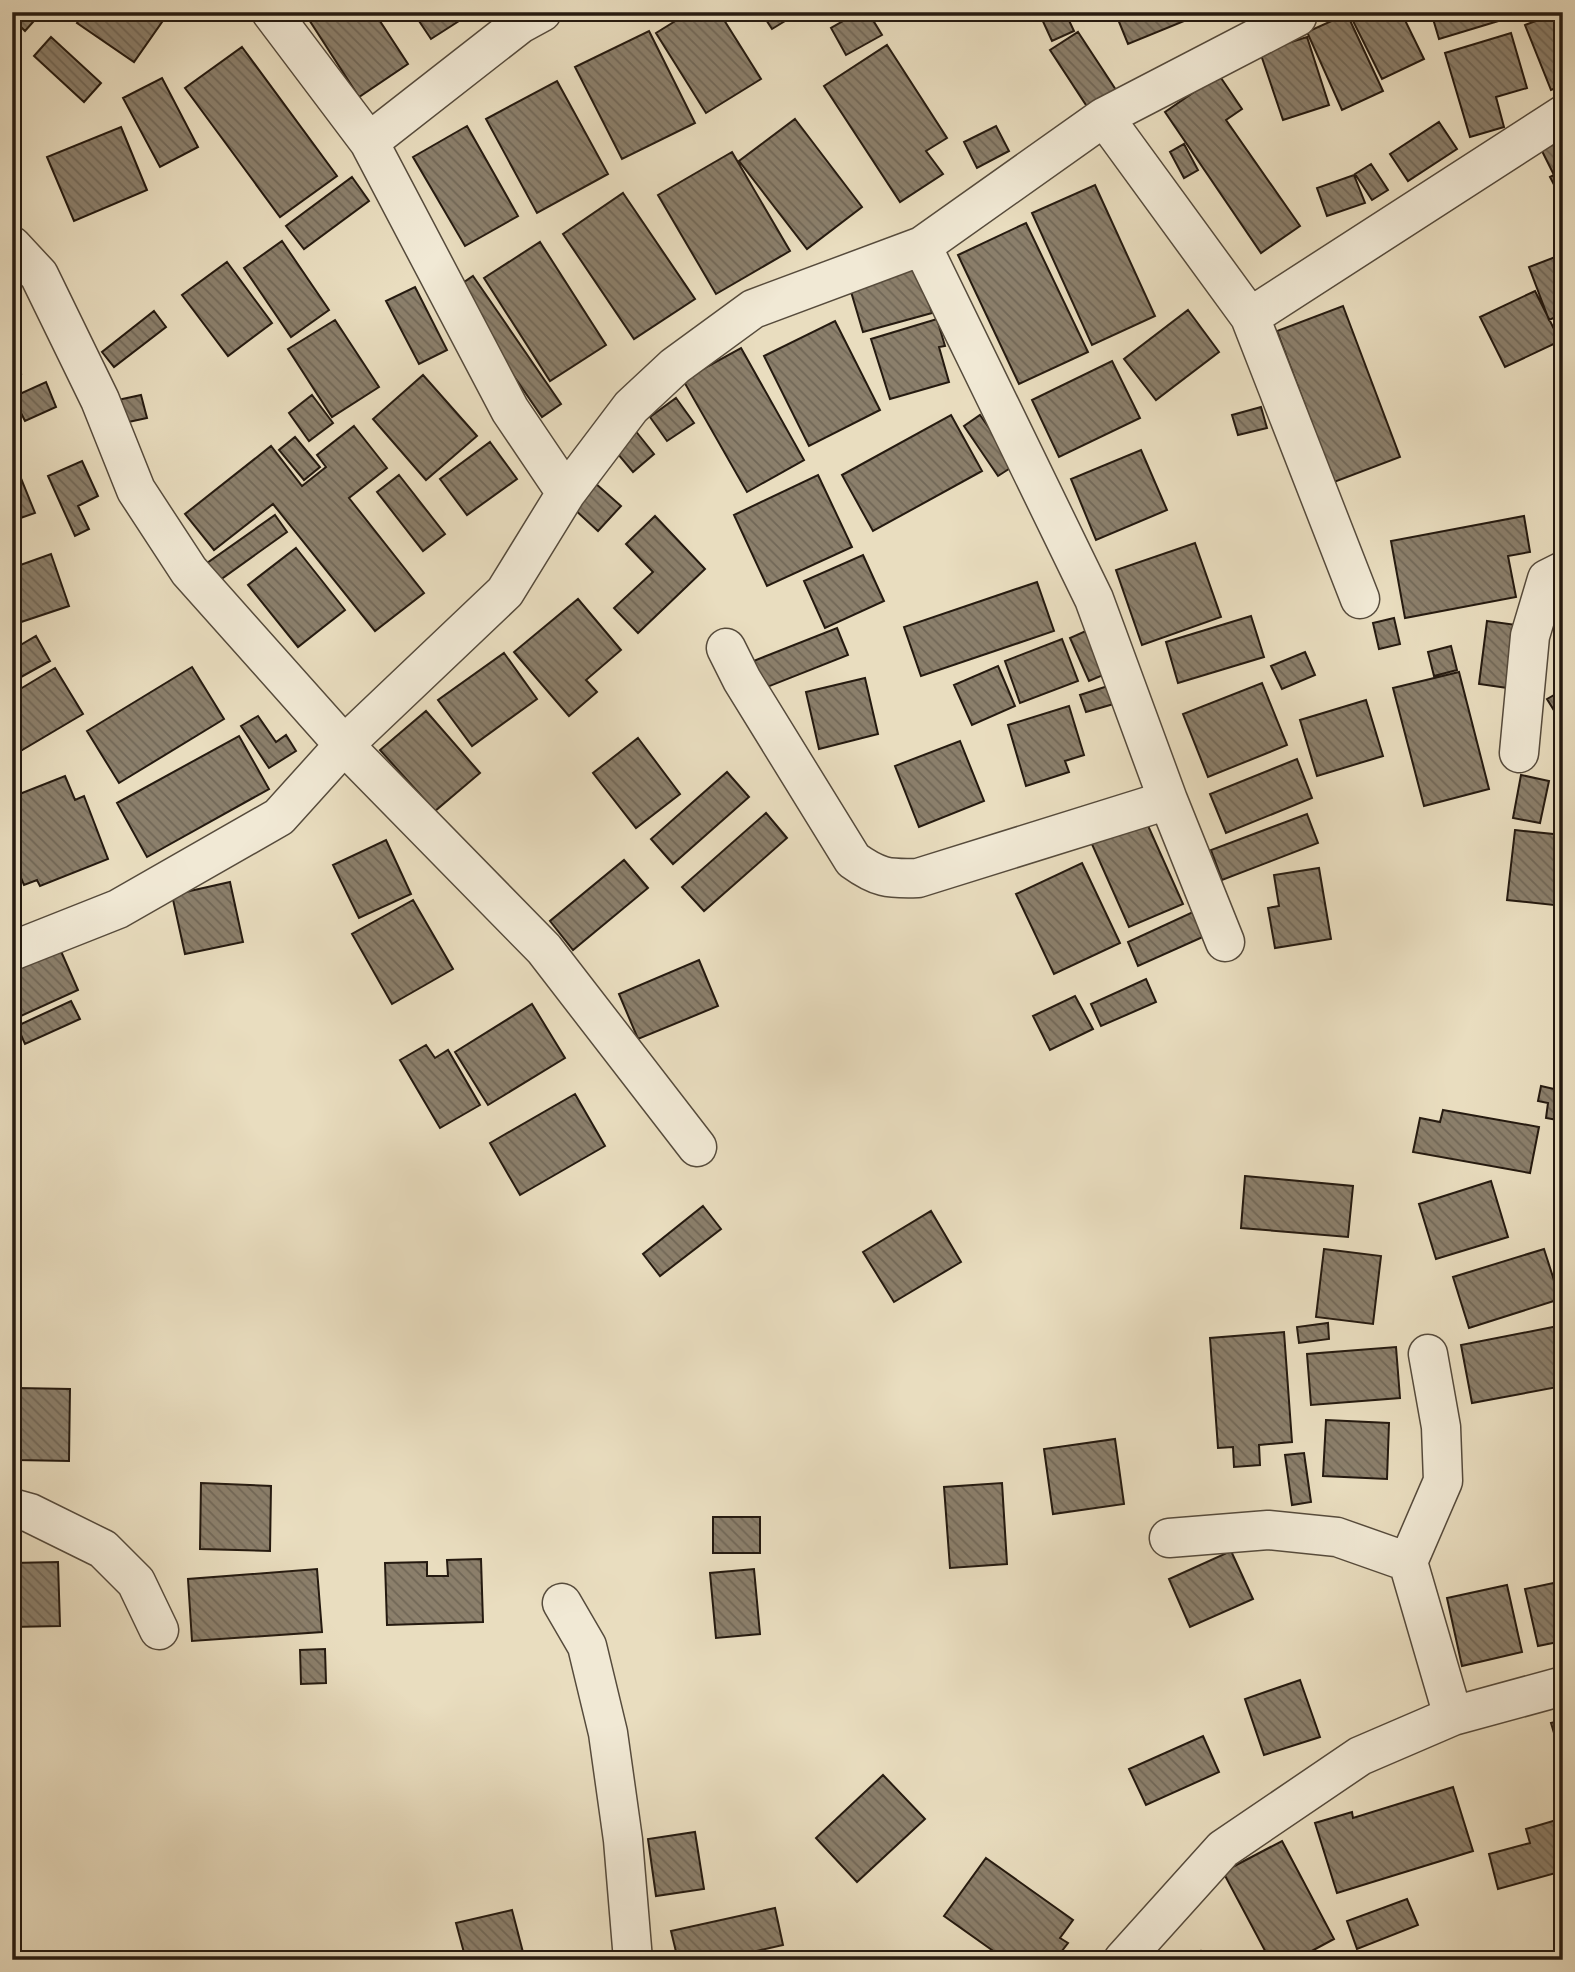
<svg xmlns="http://www.w3.org/2000/svg" width="1575" height="1972" viewBox="0 0 1575 1972" font-family="Vollkorn,serif">
<defs>
<pattern id="building-back-hatch" width="6" height="6" patternUnits="userSpaceOnUse" patternTransform="scale(1.75)"><rect width="6" height="6" fill="#8b7f6b"/><path d="M-1 5l2 2M0 0l6 6M5-1l2 2" fill="none" stroke="#716757"/></pattern>
</defs>
<rect width="100%" height="100%" fill="#e9ddbf"/>
<filter id="stains"><feTurbulence type="fractalNoise" baseFrequency=".00286" numOctaves="4"/><feColorMatrix values="0 0 0 0 .2 0 0 0 0 .09 0 0 0 0 .02 0 0 0 .5 -.17"/></filter>
<radialGradient id="worn" r=".72"><stop offset=".6" stop-color="#630" stop-opacity="0"/><stop offset="1" stop-color="#630" stop-opacity=".3"/></radialGradient>
<!-- building -->
<path fill="url(#building-back-hatch)" stroke="#251a10" stroke-width="2" d="M12,12h28l1,1 -16,18 -13,-13z
M85,12h84l-35,50 -57,-39z
M304,12h70l34,52 -49,33z
M413,12h60l-42,27z
M690,12h29l42,67 -55,34 -50,-80z
M761,12h36l1,1 -26,16z
M859,12h9l14,23 -36,20 -15,-27z
M1046,12h19l9,19 -22,10 -12,-26z
M1115,12h77l2,5 -66,27z
M1355,12h46l23,47 -42,20 -32,-64z
M1431,12h72l2,7 -66,20z
M1513,12h21l-20,5z
M1557,13l6,15v57l-12,5 -26,-65z
M1347,14l36,77 -41,19 -35,-78z
M649,31l46,92 -73,36 -47,-92z
M1078,32l38,58 -28,18 -38,-58z
M1511,33l16,55 -31,9 8,30 -34,10 -25,-84z
M51,37l50,46 -17,19 -50,-46z
M1307,37l22,68 -46,15 -23,-68z
M887,45l60,93 -21,13 17,23 -43,28 -76,-116z
M242,47l95,129 -57,41 -95,-129z
M1219,75l23,34 -16,11 74,106 -39,27 -96,-141z
M162,78l36,69 -38,20 -37,-69z
M557,81l51,93 -71,39 -51,-94z
M795,119l67,88 -55,42 -68,-88z
M1439,122l18,27 -49,32 -18,-27z
M467,126l51,90 -53,30 -52,-89z
M996,126l13,25 -32,17 -13,-26z
M121,127l26,63 -73,31 -27,-64z
M1552,132l11,21v49l-13,-25 4,-2 -18,-36z
M1184,144l14,26 -14,8 -14,-26z
M732,152l58,99 -74,43 -58,-99z
M1371,164l17,26 -16,10 -17,-26z
M1354,175l11,28 -38,13 -10,-28z
M352,177l17,24 -65,48 -18,-23z
M1095,185l60,131 -63,29 -60,-132z
M623,193l72,106 -61,40 -71,-105z
M1026,223l62,129 -69,32 -61,-129z
M282,241l47,69 -38,27 -47,-69z
M540,242l66,103 -56,36 -66,-103z
M1563,254v60l-14,6 -20,-53z
M227,262l45,61 -44,33 -46,-61z
M919,266l13,47 -69,19 -14,-47z
M473,276l88,128 -19,13 -88,-128z
M415,287l32,63 -28,14 -33,-63z
M12,291l7,10 -7,5z
M1535,291l25,50 -55,26 -25,-50z
M1343,306l57,151 -66,25 -57,-151z
M1188,310l31,42 -63,48 -32,-41z
M154,311l12,16 -52,40 -12,-15z
M937,319l8,27 -6,1 10,35 -59,17 -19,-60z
M335,320l44,67 -47,30 -44,-68z
M835,321l45,89 -71,36 -45,-90z
M741,348l63,112 -57,32 -64,-112z
M12,359l9,15 -9,5z
M1112,361l28,57 -81,39 -27,-57z
M423,375l54,61 -51,44 -53,-61z
M46,382l10,25 -31,14 -12,-24z
M141,395l6,23 -28,6 -6,-23z
M312,395l21,28 -24,18 -20,-28z
M676,398l18,25 -27,18 -17,-24z
M1261,407l6,21 -29,7 -6,-20z
M951,415l31,56 -109,60 -31,-56z
M980,415l35,50 -17,11 -34,-50z
M354,426l33,42 -38,30 75,95 -49,38 -102,-127 -59,46 -29,-36 86,-68 31,40 24,-19 -9,-12z
M634,429l20,25 -21,18 -21,-25z
M295,437l25,30 -16,13 -25,-30z
M490,442l27,37 -50,36 -27,-36z
M1141,450l26,60 -71,30 -25,-61z
M12,456l23,57 -23,8z
M82,461l16,35 -20,10 11,23 -14,7 -27,-60z
M399,475l46,59 -22,17 -46,-59z
M818,475l34,72 -85,39 -33,-71z
M595,483l26,23 -23,25 -25,-23z
M275,515l12,17 -74,53 -13,-17z
M655,516l50,53 -67,64 -24,-25 39,-36 -27,-28z
M1524,516l6,36 -22,4 8,41 -111,21 -14,-77z
M1195,543l26,74 -79,28 -26,-75z
M296,548l49,62 -47,37 -50,-62z
M51,554l18,52 -57,19v-57z
M863,555l21,46 -59,27 -21,-47z
M1037,582l17,49 -133,45 -17,-49z
M578,599l43,51 -35,30 11,12 -28,24 -55,-64z
M1251,616l13,41 -86,26 -12,-41z
M1394,618l6,26 -21,5 -6,-26z
M1487,621l37,5 -9,63 -36,-5z
M837,628l11,27 -86,34 -11,-27z
M1088,630l20,43 -19,8 -19,-43z
M36,636l14,25 -38,21v-32z
M1062,639l16,42 -58,22 -15,-42z
M1451,646l6,24 -23,6 -6,-24z
M1305,652l10,23 -33,14 -11,-23z
M504,653l33,46 -65,47 -34,-46z
M998,666l17,40 -43,19 -18,-40z
M192,667l32,52 -105,64 -32,-52z
M55,668l28,46 -71,42v-62z
M1459,672l30,117 -65,17 -31,-118z
M865,678l13,56 -59,15 -13,-57z
M1262,683l25,62 -79,32 -25,-63z
M1111,685l6,18 -31,9 -6,-17z
M1563,690v35l-16,-26z
M1366,700l17,56 -66,20 -17,-56z
M1069,706l15,49 -19,6 4,11 -43,14 -18,-61z
M426,711l54,62 -45,38 -55,-61z
M258,716l18,26 10,-7 10,16 -27,17 -28,-42z
M239,736l30,53 -122,68 -30,-54z
M638,738l42,56 -44,34 -43,-55z
M960,741l24,60 -65,26 -24,-61z
M1297,759l15,39 -86,35 -16,-39z
M727,772l22,25 -76,67 -22,-25z
M1521,775l28,6 -9,42 -27,-5z
M65,776l10,24 9,-4 24,63 -68,27 -3,-6 -13,5 -12,-28v-60z
M766,813l21,25 -83,73 -22,-24z
M1307,814l11,29 -96,37 -11,-30z
M1145,819l38,85 -54,23 -38,-85z
M1515,830l48,5v71l-56,-6z
M386,840l25,54 -52,24 -26,-53z
M624,860l24,28 -75,62 -23,-29z
M1082,863l38,80 -66,31 -38,-80z
M1319,868l12,71 -56,9 -7,-40 11,-2 -5,-31z
M230,882l13,60 -58,12 -13,-59z
M413,900l40,69 -61,35 -40,-70z
M1193,912l12,24 -67,30 -10,-24z
M60,949l18,41 -66,30v-49z
M699,960l19,46 -80,33 -19,-45z
M1146,979l10,23 -55,24 -10,-22z
M1075,996l18,33 -43,21 -17,-34z
M71,1001l9,18 -55,25 -8,-18z
M532,1004l33,54 -77,47 -33,-53z
M426,1045l9,13 13,-8 32,55 -40,23 -40,-68z
M1541,1086l22,5v30l-17,-3 2,-15 -10,-2z
M575,1094l30,52 -85,49 -30,-52z
M1443,1110l96,17 -9,46 -117,-21 7,-34 20,4z
M1245,1176l108,10 -5,51 -107,-9z
M1491,1181l17,56 -72,22 -17,-55z
M703,1206l18,23 -61,47 -17,-22z
M931,1211l30,51 -67,40 -31,-50z
M1324,1249l57,7 -8,68 -57,-7z
M1544,1249l16,50 -91,29 -16,-51z
M1328,1323l1,16 -30,4 -2,-16z
M1563,1325v61l-91,17 -11,-58z
M1284,1332l8,110 -33,3 1,20 -26,2 -1,-20 -15,1 -8,-110z
M1396,1347l4,51 -89,7 -4,-51z
M18,1388l52,1 -1,72 -52,-1z
M1326,1420l63,3 -2,56 -64,-3z
M1115,1439l9,65 -71,10 -9,-65z
M1304,1453l7,49 -19,3 -7,-50z
M201,1483l70,3 -1,65 -70,-2z
M1002,1483l5,81 -57,4 -6,-81z
M713,1517h47v36h-47z
M1231,1551l22,48 -63,28 -21,-48z
M481,1559l2,63 -96,3 -2,-62 42,-1v14h21l-1,-16z
M58,1562l2,64 -48,1v-64z
M317,1569l5,63 -130,9 -4,-62z
M754,1569l6,65 -44,4 -6,-65z
M1563,1581v60l-25,5 -13,-57z
M1507,1585l15,67 -60,14 -15,-68z
M325,1649l1,34 -25,1 -1,-34z
M1300,1680l20,57 -56,18 -19,-56z
M1563,1720v43l-12,-40z
M1203,1736l16,36 -73,33 -17,-36z
M883,1775l42,44 -68,63 -41,-44z
M1453,1787l20,64 -136,42 -22,-70 37,-11 1,6z
M1563,1818v53l-65,18 -9,-35 41,-11 -4,-14z
M695,1832l9,57 -48,7 -8,-57z
M1282,1841l52,98 -39,21h-25l-47,-88z
M986,1858l87,62 -13,18 8,5 -13,17 -8,-4 -3,4h-38l-62,-44z
M1563,1892v21l-7,-19z
M1407,1899l11,26 -61,24 -10,-28z
M775,1908l8,37 -66,15h-39l-7,-29z
M512,1910l13,50h-59l-10,-37z
M1201,1951l9,9h-18z"/>
<g fill="none" stroke-linecap="round" stroke-linejoin="round">
<!-- minor casing -->
<g stroke="#564b3c" stroke-width="41">
<path id="minor" d="M271,12l98,130 141,268 56,83
M1104,117l146,200
M369,142l151,-118 22,-12
M12,246l27,29 61,125 36,90 53,81 155,174 200,204 153,198
M922,246l172,353 74,201 57,142
M1360,599l-110,-282 313,-202
M726,648l16,32 111,180c25,18 35,19 65,18l250,-78
M1519,753l11,-117 17,-57 16,-8
M12,951l106,-42 161,-92 65,-72 161,-153 61,-99 65,-86 44,-41 78,-57 169,-63 182,-129 193,-100
M1428,1354l13,73 2,54 -35,81 45,154
M12,1508l18,5 73,36 33,33 23,48
M1169,1538l99,-8 69,7 71,25
M562,1603l25,43 21,87 15,107 10,120
M1123,1960l100,-111 137,-93 93,-40 110,-30"/>
</g>
<!-- minor -->
<use href="#minor" stroke="#f1e9d5" stroke-width="38"/>
</g>
<!-- margin -->
<rect width="1575" height="1972" fill="none" stroke="#e9ddbf" stroke-width="42"/>
<rect x="14" y="14" width="1547" height="1944" fill="none" stroke="#251a10" stroke-width="3.5"/>
<rect x="21" y="21" width="1533" height="1930" fill="none" stroke="#251a10" stroke-width="2"/>
<rect width="100%" height="100%" filter="url(#stains)"/>
<rect width="100%" height="100%" fill="url(#worn)"/>
</svg>
